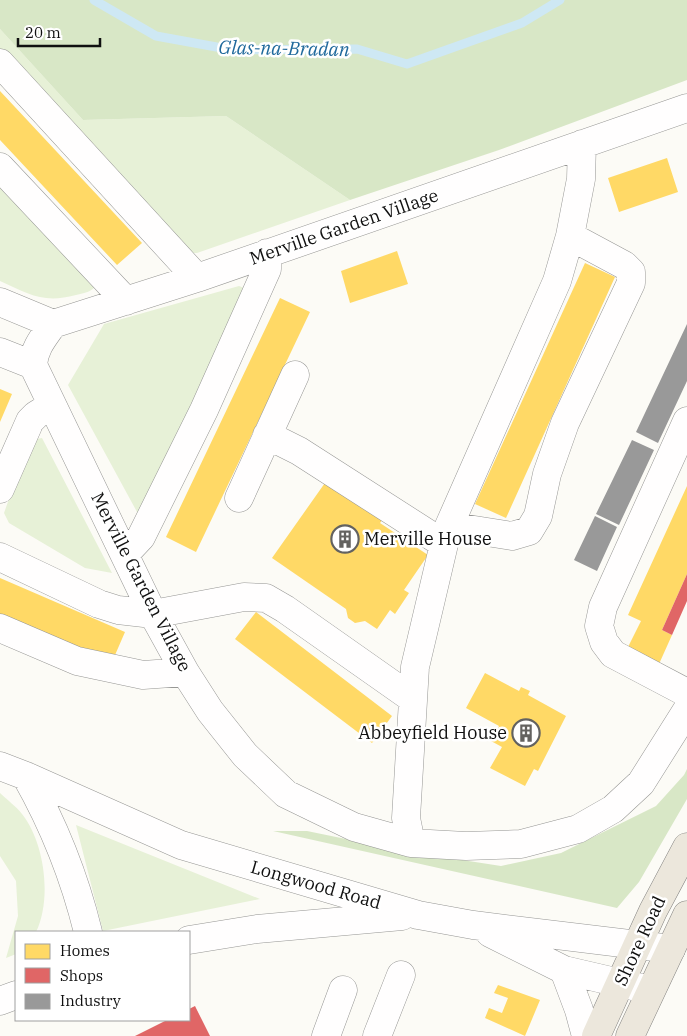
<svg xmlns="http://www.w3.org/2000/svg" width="687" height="1036" viewBox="0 0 687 1036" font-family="'IBM Plex Serif',serif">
<rect width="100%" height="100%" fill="#fcfbf6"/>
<!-- green -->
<path fill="#e7f1d7" d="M0,29l83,91 143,-4 124,84 -153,53h-9l-188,-201z
M0,171l97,114c-6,7 -12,8 -21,10 -33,9 -47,-1 -76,-14z
M239,286l10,4 -106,233 -75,-138 36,-61z
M42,438l70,135 -27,-5 -76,-45 -5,-10 26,-73z
M0,793c7,7 16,13 22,21 23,29 30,85 14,118h-20v22l-10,4 12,-42 -2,-35 -16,-25z
M76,825l184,74 -157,32z"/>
<!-- forest -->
<path fill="#d8e7c6" d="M0,0h687v80l-188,70 -149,50 -124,-84 -143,4 -83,-91z
M687,769v30l-48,83 -22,26 -344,-77h34l97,20 97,15 60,-13 95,-47 28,-31z"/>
<!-- homes -->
<path fill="#ffd966" d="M0,91l142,152 -25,22 -117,-125z
M667,158l11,34 -59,20 -11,-34z
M397,251l11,33 -58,19 -9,-32z
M585,263l30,14 -109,241 -31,-14z
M280,298l30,14 -114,240 -30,-15z
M0,389l12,5 -12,28z
M327,480l56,39 -3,4 48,32 -24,35 5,3 -14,21 -5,-4 -13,19 -12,-8 -10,2 -7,-5 -2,-9 -74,-51z
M687,486v88l-25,56 10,5 -13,29 -32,-15 14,-28 -13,-6z
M0,578l125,54 -13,30 -112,-48z
M256,612l136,104 -20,27 -137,-104z
M485,673l34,18 2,-4 9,4 -2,4 38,21 -28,55 -4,-2 -9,17 -35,-18 12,-21 -11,-6 8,-15 -33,-18z
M498,985l42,15 -15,36 -40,-18 4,-10 13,5 6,-15 -14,-5z"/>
<!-- shops -->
<path fill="#e06666" d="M687,574v27l-15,34 -10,-5z
M195,1006l15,30h-75l32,-16h22v-11z"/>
<!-- industry -->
<path fill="#999" d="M687,324v57l-29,62 -22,-11z
M632,440l22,10 -35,75 -23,-11z
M595,516l22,11 -20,44 -23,-11z"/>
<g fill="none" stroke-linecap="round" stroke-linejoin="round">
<!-- stream -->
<path stroke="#cee8f4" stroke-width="9" d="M94,0l62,36 77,14 124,-1 50,15 115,-41 38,-23"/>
<!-- minor casing -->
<g stroke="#969694" stroke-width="29">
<path id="minor" d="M0,63l197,215
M0,167l126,134
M0,302l53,22 144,-46 490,-170
M0,352l33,13 120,249 32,58 25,39 35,44 41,39 68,33 57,16 55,3 55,-2 57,-15 35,-20 28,-26 46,-73
M33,365c1,-17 11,-28 20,-41
M687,421l-84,186 -4,19 5,16 9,12 74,39
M267,435l32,16 145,93
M0,489l30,-68 6,-6 16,-10
M239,498l56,-123
M449,526l63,10 17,-5 9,-15 9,-42 18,-51 66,-140v-11l-7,-7 -54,-29
M125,554l16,-17 63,-127 63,-141v-16
M0,557l99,47 19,6 35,4 91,-17 22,1 19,11 128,90
M0,628l77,33 66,14 42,-3
M0,766l26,10 155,69 237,70 55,10 198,24
M26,776c29,51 48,99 62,156
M411,843l-5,-25 9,-151 29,-123 5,-18 108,-245 13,-45 11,-57 1,-35
M490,933l74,37 86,20
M189,940l68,-11 145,-13
M564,970l15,40 7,26
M0,1001l16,-6
M326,1036l17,-46
M377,1036l24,-61"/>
</g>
<!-- major casing -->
<g stroke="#848381" stroke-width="29">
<path id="major" d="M596,1036l57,-125 34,-64
M630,1036l57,-121"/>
</g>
<!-- minor -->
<use href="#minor" stroke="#fffefe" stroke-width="28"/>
<!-- major -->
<use href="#major" stroke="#ece7dc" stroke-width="28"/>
</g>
<!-- icons -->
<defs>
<g id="building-ring" transform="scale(1.4375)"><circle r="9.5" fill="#fff" stroke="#636260" stroke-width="1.5"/><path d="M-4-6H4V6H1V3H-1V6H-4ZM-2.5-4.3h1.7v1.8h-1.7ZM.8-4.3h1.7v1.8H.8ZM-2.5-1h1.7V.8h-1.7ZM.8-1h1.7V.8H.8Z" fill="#636260"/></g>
</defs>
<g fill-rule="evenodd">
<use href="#building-ring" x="345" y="539"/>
<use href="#building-ring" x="526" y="733"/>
</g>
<g text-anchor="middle" stroke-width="5" stroke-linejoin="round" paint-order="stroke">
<!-- street labels -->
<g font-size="18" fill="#101010" stroke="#fff">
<text transform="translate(344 227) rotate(-19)" y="6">Merville Garden Village</text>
<text transform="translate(141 582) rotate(63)" y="6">Merville Garden Village</text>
<text transform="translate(316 885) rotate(16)" y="6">Longwood Road</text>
<text transform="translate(640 941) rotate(-65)" y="6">Shore Road</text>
</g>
<!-- poi labels -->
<g font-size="18" fill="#101010" stroke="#fff" text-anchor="start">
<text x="364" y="545">Merville House</text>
<text x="507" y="739" text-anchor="end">Abbeyfield House</text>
</g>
<!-- water labels -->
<g font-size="19" font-style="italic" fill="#20699c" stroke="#fff">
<text transform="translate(284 48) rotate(1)" y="7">Glas-na-Bradan</text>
</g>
</g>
<!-- legend -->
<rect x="15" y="931" width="175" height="90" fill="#ffffff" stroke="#9f9f9f"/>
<rect x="25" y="944" width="25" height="15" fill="#ffd966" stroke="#9f9f9f"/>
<text x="60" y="956" font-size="15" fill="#101010">Homes</text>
<rect x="25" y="968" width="25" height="15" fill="#e06666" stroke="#9f9f9f"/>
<text x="60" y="981" font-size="15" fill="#101010">Shops</text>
<rect x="25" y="994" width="25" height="15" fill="#999999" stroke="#9f9f9f"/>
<text x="60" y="1006" font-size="15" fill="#101010">Industry</text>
<!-- scale -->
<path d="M18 38v8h82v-8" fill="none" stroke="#101010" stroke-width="2.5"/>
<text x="25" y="38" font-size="15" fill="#101010" stroke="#ffffff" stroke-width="4" paint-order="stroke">20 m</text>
</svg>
